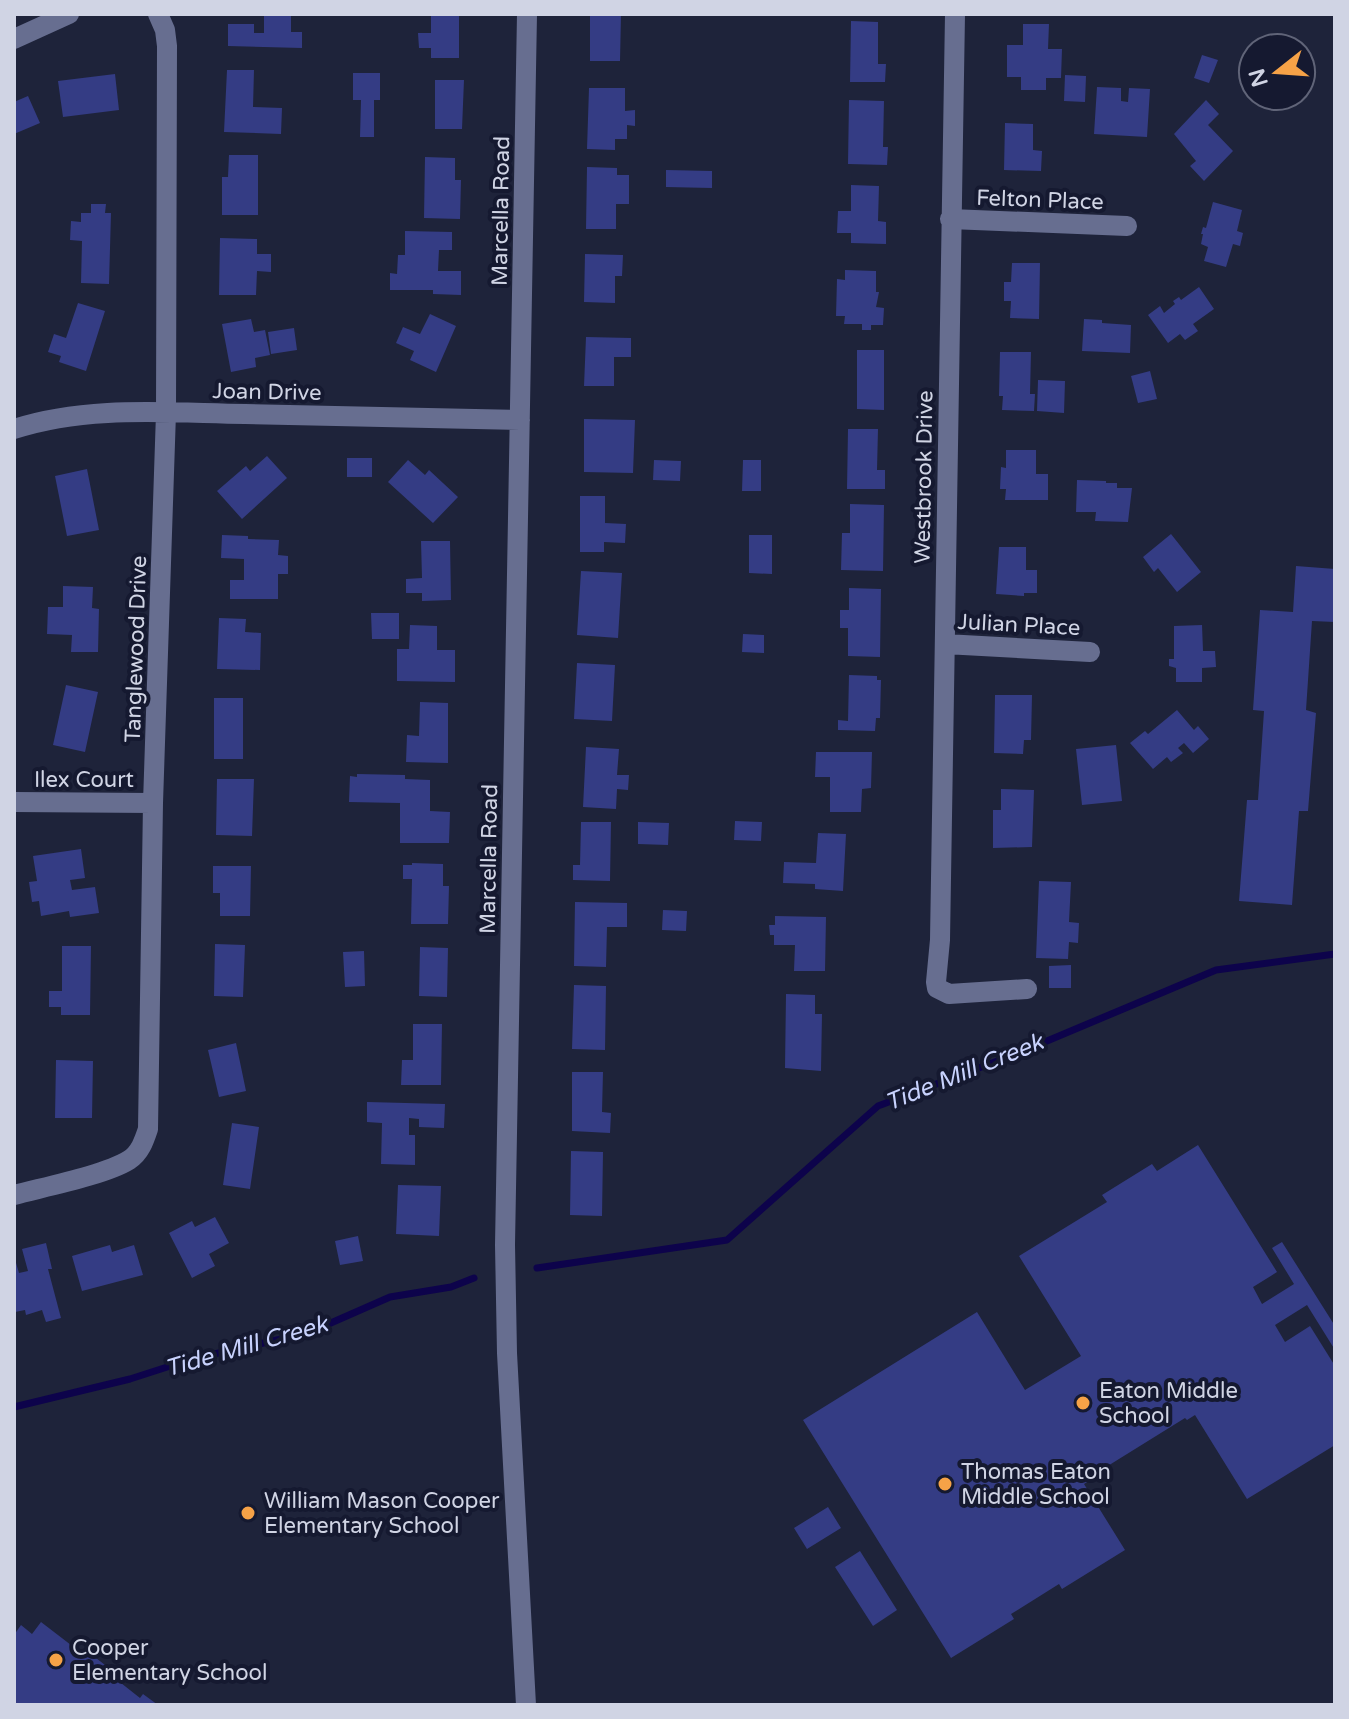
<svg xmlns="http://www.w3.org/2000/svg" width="1349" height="1719" viewBox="0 0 1349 1719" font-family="'Varela Round',sans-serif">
<rect width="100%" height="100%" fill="#1e233a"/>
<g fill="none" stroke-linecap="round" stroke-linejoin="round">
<!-- stream -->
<path stroke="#0d034b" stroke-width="7" d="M537,1268l190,-28 151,-134 138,-52 200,-84 119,-16
M14,1407l116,-28 62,-20 116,-26 82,-36 61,-10 23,-9"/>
</g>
<!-- building -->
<path fill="#343c84" d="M264,14h27v18h11v16l-74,-2v-22h26v9h10z
M431,14h28v44h-28v-10h-12l-1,-15h13z
M590,14h31l-1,47h-30z
M851,21l27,1v42h8l-1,18h-35z
M1023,24h26l-1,25h14l-1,29h-15v12h-25v-13h-14v-32h16z
M1202,55l16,5 -9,23 -15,-5z
M227,70h27l-1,37 29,1 -1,26 -57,-2z
M353,73h27v27h-6v37h-14l1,-37h-8z
M115,74l4,36 -56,7 -5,-36z
M1065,75l21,1 -1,26 -21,-1z
M435,80h29l-2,49h-27z
M1097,87l24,1v13l7,1 1,-14 21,1 -3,48 -53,-3z
M589,88h36v23l10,-1v16l-8,-1v14h-12v11l-28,-1z
M28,96l12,27 -26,11v-32z
M849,100l35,1 -1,46h5l-1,18 -39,-1z
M1206,100l13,14 -11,11 25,26 -29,30 -14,-15 6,-5 -22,-27z
M1005,123l28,1v26l9,1 -1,20 -37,-1z
M229,155h29v60h-36v-38h6z
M425,157l30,1v22h6l-1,39 -36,-1z
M587,167l30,1v7h12v29h-13v25h-30z
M666,170l46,1v17l-46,-1z
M851,185l28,1 -1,35 8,1v22l-35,-1v-10h-14l1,-22h13z
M1213,202l29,8 -5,21 6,2 -3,13 -7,-2 -7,23 -22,-6 4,-14 -7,-3 2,-10h-2l2,-7 3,1z
M91,204h15l-1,9h6l-2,71 -28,-1 1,-42 -12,-1 1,-19 10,1v-9h10z
M405,231l47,1v18h-13l-1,21h23v24l-28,-1v-4h-43v-17l7,1 1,-19h7z
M220,238l37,1v15h14v18l-14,-1 -1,24h-37z
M585,254l38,1 -1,21h-7v27l-31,-1z
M1012,263h28l-1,56 -29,-1 1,-17h-7v-19h7z
M845,270l31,1v21h3l-3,15 8,1 -1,17h-12v5h-9v-6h-18l1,-8h-9l1,-37 8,1z
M1199,287l15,22 -21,15 5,7 -13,9 -5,-6 -12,9 -20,-28 12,-9 4,7 11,-9 -2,-3 6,-4 2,3z
M78,303l27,8 -19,60 -27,-9 2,-6 -13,-4 6,-18 12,4z
M430,314l26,12 -20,46 -26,-12 4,-9 -18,-8 7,-16 17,7z
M251,319l3,13 11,-2 5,25 -15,3 1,9 -25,5 -9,-48z
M1084,319l18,1v3l29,2 -1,28 -48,-2z
M294,328l3,22 -26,4 -3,-22z
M586,337l45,1v19h-17v29h-30z
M857,350h27v60l-27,-1z
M1000,352h31l-1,42h5l-1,17 -32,-1 1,-14h-4z
M1150,371l7,28 -19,4 -7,-27z
M1038,380l27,1 -1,32 -27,-2z
M584,419l51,1 -2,53 -49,-1z
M848,429h30l-1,41h8v19h-38z
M1006,450h30v24h12v26h-43l1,-11h-6l1,-22 5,1z
M267,456l20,22 -45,41 -25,-28 29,-25 4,5z
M347,458h25v19h-25z
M408,460l17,15 4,-5 29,27 -25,26 -45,-41z
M654,460l27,1 -1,20 -27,-1z
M743,460h18v31h-19z
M87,469l12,61 -32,6 -12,-60z
M1077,480l29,1v2h11v5h15l-4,34 -33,-1 1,-9h-20z
M580,496h25v27l21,1 -1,19 -21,-1v10h-24z
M850,504l34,1 -1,66 -42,-1 1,-37h8z
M1171,534l30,38 -24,20 -19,-24 -4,4 -11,-15z
M222,535l26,1v3l31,1 -1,15 10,1v18h-10v25h-48v-19h14v-21l-23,-1z
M749,535h23v39l-23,-1z
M421,541h29l1,59 -29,1v-8h-16v-14l16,-1z
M999,547h27v23h11v23h-13v3l-28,-2z
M1296,566l39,3v53l-23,-1 -6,89 10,3 -8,98h-9l-7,94 -53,-4 8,-101h11l6,-89 -11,-1 7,-100 33,2z
M581,571l41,2 -4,65 -41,-3z
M63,586l30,1 -1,21 7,1 -1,43h-27l1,-17 -25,-1 1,-27h15z
M849,588l32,1 -1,68 -32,-1v-28h-8v-18h9z
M371,613h28v26h-27z
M219,618l27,1 -1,13 16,1 -1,37 -43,-1z
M410,625l27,1v24h18v32l-58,-1v-32h12z
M1202,625l1,26h12l1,16 -14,1v14h-26v-14l-7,-2v-7h5v-33z
M743,634l21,1v18l-22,-1z
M577,663l38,2 -3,56 -38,-2z
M849,675l28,1v4h4l-1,38h-4l-1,13 -37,-1v-10l10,1z
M66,685l32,7 -13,60 -32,-7z
M995,695h37l-1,45h-7l-1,14 -29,-1z
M214,698h29v61h-29z
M420,702l28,1v60l-42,-1 1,-27 12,1z
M1177,710l17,20 4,-4 11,13 -16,14 -9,-10 -6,5 5,5 -12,9 -4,-5 -14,12 -23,-26 15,-12 3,3z
M1116,745l6,56 -40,4 -6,-56z
M586,747l33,2 -2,26h12l-1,15 -11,-1 -1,20 -33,-2z
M816,752h56l-1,36 -9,1 -1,23h-31v-35h-15z
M357,774l48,1v4l25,1v31l20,1 -1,31h-49v-40l-51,-1 1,-26 7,1z
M217,779h37l-2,57 -36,-1z
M1001,789l33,1 -2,57 -39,1v-38h8z
M735,821l27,1 -1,19 -27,-1z
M581,822h30l-1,59 -37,-1v-15h7z
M638,822l31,1 -1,22 -30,-1z
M818,833l28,1 -3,57 -28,-2v-5l-32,-1 1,-21 32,1z
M81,849l4,29 -15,2 2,10 23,-3 4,26 -29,4 -1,-6 -28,5 -2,-15 -7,1 -3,-20 8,-1 -4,-25z
M412,863l31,1v22h6l-1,38h-37l1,-45h-9v-14h9z
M213,866h38l-1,50h-30v-23h-7z
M1039,881l32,1 -2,40 10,1 -1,20 -9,-1 -1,17 -32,-1z
M575,902l52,1v24h-20l-1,40 -32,-1z
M663,910l24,1 -1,20 -24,-1z
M775,916l51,1 -1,54h-31l1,-26h-21v-10h-4l-1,-10h6z
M215,944l30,1 -2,52 -29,-1z
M62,946h29l-1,69h-29v-8h-12v-16h13z
M420,947l28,1 -1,49 -28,-1z
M364,951l1,35 -20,1 -2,-35z
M1071,965v23h-22v-22z
M574,985l32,1 -1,64 -33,-1z
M786,994l29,1v19h7l-1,57 -36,-3z
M413,1024h29l-1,61h-40l1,-25h11z
M236,1043l10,48 -27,6 -11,-47z
M56,1060l37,1 -1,57h-37z
M572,1072h31l-1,40 9,1 -1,20 -38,-2z
M367,1102l78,2 -1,24 -25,-1v-8l-10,-1v17h6v30l-34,-1 1,-41 -15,-1z
M232,1123l27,4 -9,62 -27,-4z
M1198,1145l79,127 -24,15 9,17 32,-20 -22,-36 10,-6 53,84v24l-28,-45 -32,20 10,17 25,-16 25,40v79l-88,54 -52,-84 -8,5 -2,-2 -95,59 2,2 -8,5 41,66 -63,39 -3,-5 -48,30 3,5 -63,39 -148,-238 174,-108 48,78 56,-34 -62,-100 88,-54 -5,-7 50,-31 5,7z
M571,1151l32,1 -1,64 -32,-1z
M398,1185l43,1 -2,50 -43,-2z
M215,1217l14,26 -20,11 6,12 -23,12 -23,-45 23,-12 3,6z
M358,1236l5,25 -23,4 -5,-24z
M46,1243l6,26h-4l13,49 -15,4 -4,-12 -16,5 -1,-5 -10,2 -1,-2v-54l5,17 9,-2 -6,-22z
M110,1245l2,7 22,-7 9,30 -61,16 -10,-35z
M828,1507l13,21 -34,21 -13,-21z
M860,1551l37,59 -24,16 -38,-59z
M41,1622l43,33 3,-4 18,14 -3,3 38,30 3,-4 15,11h-144v-70l7,-10 11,9z"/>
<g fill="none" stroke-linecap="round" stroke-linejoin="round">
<!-- minor -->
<path stroke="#676e90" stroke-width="20" d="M955,14l-15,926 -4,42 1,6 12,6 78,-5
M14,39l55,-25
M950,219l177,7
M14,429c74,-24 154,-16 231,-15 91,2 183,4 275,6
M945,644l145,8
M14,802l139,1
M14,1195c30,-8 91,-20 115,-35 11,-7 15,-19 19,-31l5,-326 13,-390 1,-367 -2,-16 -7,-16
M526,1705l-19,-352 -2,-108 22,-1231"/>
</g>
<!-- markers -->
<g fill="#f6a247" stroke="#151930" stroke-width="3">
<circle cx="1083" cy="1403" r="8"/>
<circle cx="945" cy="1484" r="8"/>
<circle cx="248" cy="1513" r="8"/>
<circle cx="56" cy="1660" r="8"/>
</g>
<g text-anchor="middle" stroke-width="8" stroke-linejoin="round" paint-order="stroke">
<!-- street labels -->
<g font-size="22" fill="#d0d4e4" stroke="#151930">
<text transform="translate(1040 199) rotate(2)" y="8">Felton Place</text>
<text transform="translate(500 211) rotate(-89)" y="8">Marcella Road</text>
<text transform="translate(267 391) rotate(1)" y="8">Joan Drive</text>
<text transform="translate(923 477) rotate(-89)" y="8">Westbrook Drive</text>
<text transform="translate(1019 624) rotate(3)" y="8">Julian Place</text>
<text transform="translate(135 649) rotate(-88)" y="8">Tanglewood Drive</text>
<text x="84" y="787">Ilex Court</text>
<text transform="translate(488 859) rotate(-89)" y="8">Marcella Road</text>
</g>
<!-- poi labels -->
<g font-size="22" fill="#d0d4e4" stroke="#151930" text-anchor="start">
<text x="1099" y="1398">Eaton Middle<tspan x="1099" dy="25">School</tspan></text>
<text x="961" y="1479">Thomas Eaton<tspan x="961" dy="25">Middle School</tspan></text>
<text x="264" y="1508">William Mason Cooper<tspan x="264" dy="25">Elementary School</tspan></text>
<text x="72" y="1655">Cooper<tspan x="72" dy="25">Elementary School</tspan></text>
</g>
<!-- water labels -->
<g font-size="24" font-style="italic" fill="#c8d2fd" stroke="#151930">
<text transform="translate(964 1072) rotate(-22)" y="8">Tide Mill Creek</text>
<text transform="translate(246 1346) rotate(-16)" y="8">Tide Mill Creek</text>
</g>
</g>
<!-- border -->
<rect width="1349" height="1719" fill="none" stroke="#d0d4e4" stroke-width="32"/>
<!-- north arrow -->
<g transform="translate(1277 72) rotate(253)"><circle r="38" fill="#151930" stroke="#606478" stroke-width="2"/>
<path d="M0-6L14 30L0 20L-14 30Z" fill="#f6a247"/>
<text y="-12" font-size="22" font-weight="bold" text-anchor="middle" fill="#d0d4e4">N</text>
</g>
</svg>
